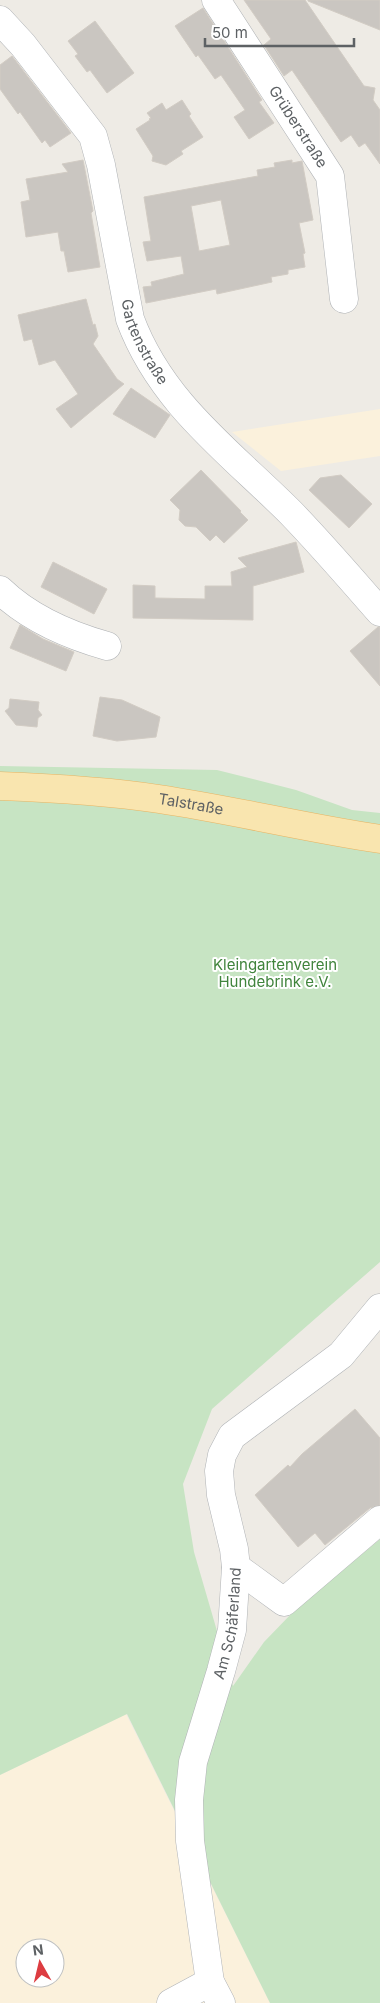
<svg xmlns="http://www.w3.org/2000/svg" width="380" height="2003" viewBox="0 0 380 2003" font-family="Inter,sans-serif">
<rect width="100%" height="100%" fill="#eeebe5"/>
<!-- commercial -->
<path fill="#fbf1dc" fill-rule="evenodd" d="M380,409v47l-99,15 -49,-39z
M126,1714l144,289h-270v-228zM25,1948h30v30h-30z"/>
<!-- green -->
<path fill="#c7e4c3" d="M0,766l217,4 79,20 56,20 28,3v449l-168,147 -29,75 11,68 39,134 31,-44 29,-30 87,-73v464h-110l-143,-289 -127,61z"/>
<!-- building -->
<path fill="#cac6c1" stroke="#d2ccc4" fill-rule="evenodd" d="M244,0h61l59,86 11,2 -2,12 7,10v54l-15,-21 -6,4 -8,-12 -10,7 -49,-72 -8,6 -20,-31 7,-6z
M308,0h72v30l-72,-29z
M203,8l59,92 -3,2 15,21 -25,16 -15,-22 11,-7 -24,-35 -6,4 -17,-24 -2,2 -21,-31z
M95,21l39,52 -27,20 -17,-23 -3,2 -12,-16 3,-2 -10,-13z
M12,56l59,77 -21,14 -5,-7 -3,3 -22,-31 -2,2 -18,-25v-24z
M182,100l9,14 -2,2 14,21 -22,14 2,3 -17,11 -14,-4 1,-5 -17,-27 14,-9 -1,-1 2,-1 -4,-5 15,-10 4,7z
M83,160l10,51 -2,2 9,54 -32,5 -4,-21h-3l-3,-19 -32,5 -5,-35 9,-2 -4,-21 42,-7 -6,-8z
M292,160v3l10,-2 11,59 -14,3 6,30 -2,1 2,13 -17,3v4l-17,3 1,5 -55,12 -1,-5 -70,14 -3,-16 9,-1 -1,-4 33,-8 -3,-18 -34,5 -4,-19 8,-1 -7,-44 114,-21 -1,-6 18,-3 -1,-4zM221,200l9,45 -31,6 -8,-45z
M86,299l7,26 2,-1 3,12 -5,8 24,35 7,5 -53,44 -15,-19 22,-15 -23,-34 -16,5 -7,-26 -8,2 -6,-26z
M131,388l39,27 -15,23 -42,-24z
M201,470l40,41 -1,1 8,8 -24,23 -8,-8 -6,6 -14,-14 -11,-1 -6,-6 1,-10 -10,-10z
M341,475l31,29 -23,24 -40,-38 11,-12z
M296,542l8,30 -51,14v34l-120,-2v-33l22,1v12l50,1v-13h27l-1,-14 16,-5 -9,-9z
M53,562l54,27 -13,25 -53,-27z
M20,625l23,14 31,13 -8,19 -56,-23z
M378,627h2v59l-30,-35z
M100,697l22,3 38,17 -4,20 -39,4 -24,-5z
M10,699l29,3 -1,8 4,5 -4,3 -1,9 -21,-2 -11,-14 4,-3z
M355,1409l25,29v67l-10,3 -45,37 -10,-12 -17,14 -43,-52 33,-30 2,2 12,-13z"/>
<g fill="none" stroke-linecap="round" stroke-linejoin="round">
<!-- minor casing -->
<g stroke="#b0b3b6" stroke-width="29">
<g id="minor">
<path id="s1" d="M216,0l114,176 14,123"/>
<path id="s2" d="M0,20l23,25 70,91 8,29 29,154c31,84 100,133 161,194 31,32 60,66 89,99"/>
<path d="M0,590c29,28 68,45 107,56"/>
<path d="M236,1567l48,35 96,-82"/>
<path d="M171,2003l39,-21"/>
<path id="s3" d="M221,2003l-11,-21 -20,-141 -1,-41 4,-38 28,-91 11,-41 4,-63 -2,-18 -13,-54 -2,-24 3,-16 10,-19 109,-81 39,-47"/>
</g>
</g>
<!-- major casing -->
<g stroke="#e7b464" stroke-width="29">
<g id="major">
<path id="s4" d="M0,786c53,2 106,5 159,13 74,11 147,29 221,40"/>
</g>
</g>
<!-- minor -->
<use href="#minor" stroke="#fff" stroke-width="28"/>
<!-- major -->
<use href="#major" stroke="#f9e5af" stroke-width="28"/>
</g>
<g text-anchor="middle" stroke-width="4" stroke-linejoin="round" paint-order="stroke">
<!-- street labels -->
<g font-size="15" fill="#5d6164" stroke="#fff">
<text dy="5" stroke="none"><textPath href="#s1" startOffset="151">Grüberstraße</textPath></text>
<text dy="5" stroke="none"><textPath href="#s2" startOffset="362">Gartenstraße</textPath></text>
<text dy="5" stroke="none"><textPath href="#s4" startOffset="192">Talstraße</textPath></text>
<text dy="5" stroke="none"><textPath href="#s3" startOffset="389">Am Schäferland</textPath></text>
</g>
<!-- park labels -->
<g font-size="15" fill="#40843c" stroke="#fff">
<text x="275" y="970">Kleingartenverein<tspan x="275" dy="17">Hundebrink e.V.</tspan></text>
</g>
</g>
<!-- north arrow -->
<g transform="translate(40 1963) rotate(352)"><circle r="24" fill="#ffffff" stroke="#bec0c1"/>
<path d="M0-4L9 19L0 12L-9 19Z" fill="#dd3c41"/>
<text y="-8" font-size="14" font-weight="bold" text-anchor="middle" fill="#5d6164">N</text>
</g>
<!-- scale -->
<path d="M205 38v8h149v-8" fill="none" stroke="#5d6164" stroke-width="2.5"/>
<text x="212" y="38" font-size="15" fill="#5d6164" stroke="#ffffff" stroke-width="4" paint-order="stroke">50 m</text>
</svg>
